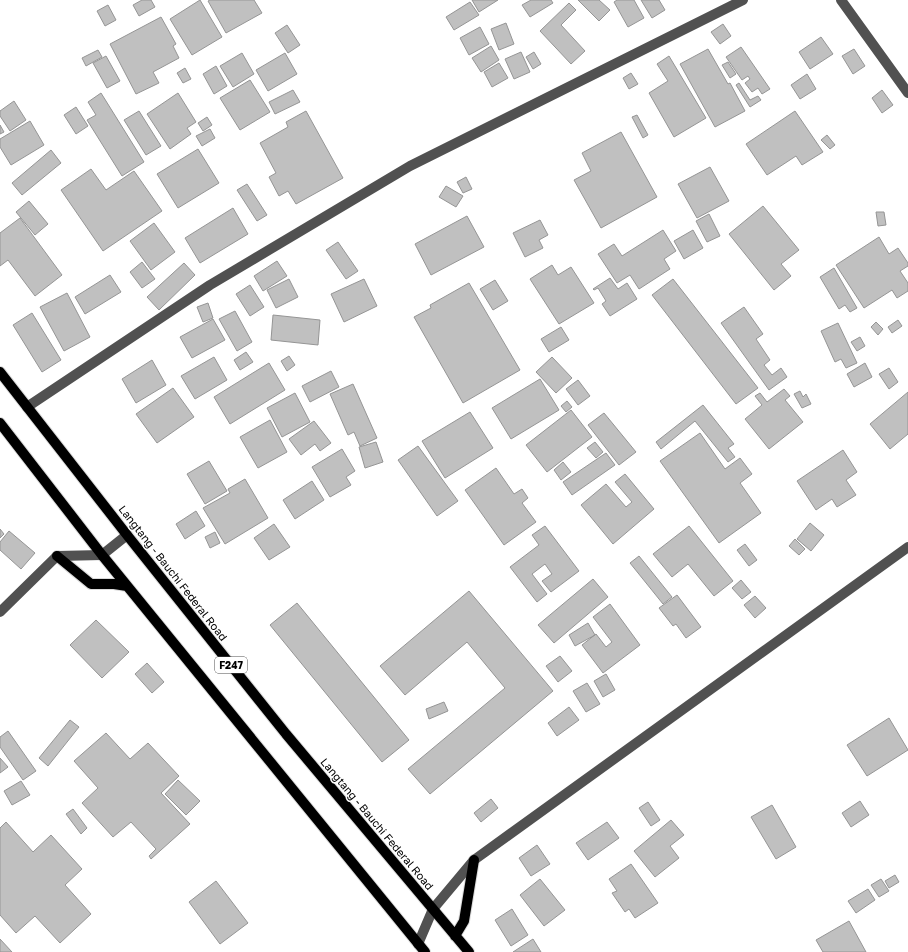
<svg xmlns="http://www.w3.org/2000/svg" width="908" height="952" viewBox="0 0 908 952" font-family="'Golos Text',sans-serif">
<rect width="100%" height="100%" fill="#fff"/>
<!-- building -->
<path fill="#c0c0c0" stroke="#959595" d="M142,0h9l4,7 -16,9 -6,-11z
M200,0l22,37 -30,18 -22,-36z
M210,0h44l8,13 -36,20 -18,-32z
M472,0h26l-19,12z
M531,0h20l2,3 -23,14 -8,-12z
M578,0h21l11,10 -11,11z
M617,0h17l10,18 -16,9 -14,-25z
M641,0h18l6,10 -13,8z
M470,2l9,13 -25,15 -8,-13z
M569,3l7,7 -15,15 24,26 -14,13 -31,-33z
M108,5l8,15 -11,6 -8,-15z
M161,17l15,27 -3,2 6,12 -26,14 6,11 -23,11 -26,-50z
M506,23l8,21 -15,6 -8,-21z
M723,24l8,12 -11,8 -9,-12z
M287,25l13,20 -12,8 -13,-20z
M480,27l9,17 -20,11 -9,-17z
M821,37l12,17 -23,15 -11,-17z
M491,46l8,14 -18,12 -9,-14z
M741,47l29,42 -8,5 -4,-6 -6,4 -7,-9 5,-4 -2,-3 -6,4 -16,-23z
M708,49l20,35 2,-1 15,28 -30,16 -35,-63z
M854,49l11,17 -12,8 -11,-18z
M98,50l4,7 -16,9 -4,-8z
M521,52l9,20 -16,7 -9,-20z
M534,52l7,12 -8,5 -7,-12z
M242,53l12,21 -21,13 -13,-21z
M285,53l12,21 -29,17 -12,-21z
M106,56l14,25 -13,7 -14,-25z
M669,56l37,62 -32,19 -25,-44 19,-12 -11,-17z
M728,62l8,12 -6,4 -8,-13z
M499,63l9,15 -16,9 -8,-15z
M216,66l11,20 -13,8 -11,-20z
M185,68l6,11 -8,4 -6,-10z
M631,73l7,11 -9,5 -6,-11z
M807,74l9,15 -16,10 -9,-14z
M250,80l20,32 -30,18 -20,-32z
M739,83l11,17 8,-4 3,4 -11,7 -14,-22z
M293,90l7,12 -25,12 -6,-12z
M882,90l11,15 -11,8 -10,-15z
M101,93l43,69 -22,14 -35,-56 9,-5 -8,-13z
M178,93l18,29 -9,6 4,6 -21,15 -23,-35z
M14,101l12,19 -16,11 -10,-15v-5z
M76,107l12,19 -12,8 -12,-19z
M139,111l22,35 -15,9 -22,-35z
M306,111l37,67 -47,26 -8,-13 -9,5 -10,-19 7,-4 -16,-30 28,-16 -2,-5z
M795,111l28,41 -21,13 -6,-9 -29,19 -21,-31z
M637,115l11,20 -5,3 -11,-21z
M207,117l5,8 -9,6 -5,-8z
M30,121l14,24 -33,20 -11,-18v-8z
M0,125l4,7 -4,2z
M210,129l5,9 -13,8 -6,-10z
M621,132l36,65 -56,31 -27,-48 17,-9 -9,-18z
M827,135l8,10 -5,4 -9,-9z
M198,149l21,34 -41,25 -21,-34z
M51,150l10,13 -39,32 -10,-12z
M710,167l19,34 -32,17 -19,-34z
M91,169l15,21 28,-19 28,40 -59,40 -42,-61z
M466,177l6,12 -9,4 -6,-11z
M247,184l20,31 -10,6 -20,-31z
M446,186l17,10 -7,11 -17,-10z
M29,201l19,23 -13,11 -19,-23z
M763,206l36,44 -18,14 10,12 -17,14 -45,-56z
M233,208l15,26 -48,29 -15,-25z
M876,212h8l2,13 -8,1z
M709,214l11,22 -13,6 -11,-21z
M467,216l17,31 -53,28 -16,-31z
M20,218l42,57 -27,21 -27,-36 -8,6v-33z
M540,220l8,15 -9,5 4,8 -18,9 -12,-24z
M154,223l21,29 -24,18 -21,-29z
M663,230l13,21 -12,8 6,10 -31,20 -9,-14 -13,8 -19,-29 16,-10 8,12z
M693,230l10,18 -19,11 -10,-18z
M879,237l10,17 9,-6 10,15v3l-8,5 8,12v8l-11,7 -5,-8 -28,18 -28,-43z
M338,242l20,29 -12,8 -20,-29z
M277,261l10,15 -24,15 -9,-15z
M142,262l13,17 -13,9 -12,-16z
M184,263l11,12 -36,35 -12,-13z
M552,265l6,10 13,-8 23,36 -35,21 -29,-45z
M834,268l23,40 -7,4 -5,-7 -6,4 -19,-32z
M110,275l11,17 -36,22 -10,-17z
M610,278l8,11 9,-6 10,16 -27,17 -8,-12 4,-3 -8,-13 -4,2 -1,-1z
M289,279l9,18 -22,11 -9,-18z
M364,279l13,27 -33,16 -13,-28z
M673,279l85,109 -22,16 -84,-109z
M495,280l13,21 -15,9 -13,-21z
M469,283l51,87 -57,33 -49,-86 17,-9 -1,-3z
M250,285l14,22 -14,9 -14,-22z
M67,293l23,44 -26,14 -24,-44z
M208,303l5,15 -10,4 -6,-15z
M744,307l19,27 -7,5 14,21 -6,5 8,10 9,-7 6,9 -18,13 -48,-67z
M235,311l17,31 -15,9 -18,-32z
M32,313l29,47 -19,12 -29,-47z
M273,315l47,5 -2,25 -47,-5z
M213,319l12,21 -33,18 -12,-21z
M898,320l4,6 -10,7 -4,-6z
M876,322l7,7 -5,6 -7,-8z
M838,323l19,40 -11,5 -5,-9 -6,3 -14,-31z
M561,327l8,13 -20,12 -8,-13z
M860,337l5,9 -8,5 -6,-9z
M246,352l7,10 -13,8 -6,-10z
M289,356l6,9 -8,6 -6,-10z
M214,357l13,23 -32,19 -14,-23z
M552,357l20,21 -16,15 -20,-21z
M152,360l14,25 -30,18 -14,-24z
M269,363l16,27 -55,34 -16,-27z
M865,363l7,14 -18,10 -7,-13z
M889,368l9,14 -9,7 -10,-15z
M331,371l8,16 -29,15 -8,-16z
M540,379l19,31 -48,29 -19,-31z
M578,380l12,16 -12,9 -12,-16z
M353,384l24,54 -17,8 -6,-14 -6,3 -18,-41z
M173,388l21,29 -37,26 -21,-29z
M784,389l6,7 -5,4 18,22 -34,27 -24,-30 17,-14 -7,-9 5,-3 7,9z
M800,391l3,6 3,-3 5,10 -9,4 -8,-14z
M908,392v42l-18,15 -20,-25z
M295,393l15,29 -28,15 -15,-29z
M567,401l5,6 -6,5 -5,-6z
M703,405l31,39 -6,4 7,9 -7,5 -33,-41 -34,28 -5,-7z
M571,410l21,27 -45,35 -21,-27z
M470,412l23,36 -48,30 -23,-37z
M604,413l32,39 -17,13 -31,-40z
M270,420l17,32 -29,16 -18,-31z
M314,421l17,22 -11,8 -5,-7 -14,11 -12,-16z
M700,433l25,36 15,-11 12,16 -12,9 21,30 -42,30 -59,-82z
M376,442l7,20 -18,6 -6,-21z
M595,442l8,10 -7,6 -9,-10z
M418,446l40,55 -21,15 -39,-56z
M342,449l13,22 -9,6 5,8 -21,12 -18,-30z
M843,450l14,22 -11,8 10,15 -19,12 -5,-8 -16,11 -19,-29z
M606,453l9,12 -43,30 -9,-13z
M209,461l18,30 -22,13 -18,-30z
M563,462l8,10 -10,8 -7,-10z
M496,468l18,26 8,-5 6,9 -6,5 14,19 -32,23 -39,-55z
M625,474l29,35 -41,35 -32,-39 25,-21 20,23 6,-5 -17,-20z
M245,479l23,39 -43,26 -22,-36 27,-15 -2,-4z
M312,481l12,19 -29,19 -12,-19z
M196,511l9,15 -20,13 -9,-15z
M810,523l14,12 -13,16 -14,-12z
M274,524l16,23 -21,13 -15,-22z
M545,526l34,45 -28,21 -9,-11 10,-7 -7,-10 -13,10 15,20 -10,8 -27,-35 29,-22 -7,-10z
M689,526l44,55 -19,15 -26,-32 -16,13 -19,-23z
M0,529l4,5 -4,4z
M9,531l26,22 -14,16 -21,-19v-8z
M215,532l5,11 -10,5 -5,-11z
M795,539l10,10 -6,6 -10,-9z
M745,544l12,16 -8,6 -12,-16z
M639,556l33,41 -9,7 -33,-41z
M593,579l15,18 -54,46 -16,-18z
M741,580l10,12 -9,7 -10,-11z
M469,591l84,100 -123,103 -22,-25 97,-81 -38,-46 -62,53 -25,-29z
M677,595l24,32 -15,11 -10,-14 -3,2 -14,-18z
M755,596l11,12 -11,10 -11,-13z
M297,603l112,137 -27,22 -112,-137z
M610,604l30,41 -37,28 -21,-28 14,-11 10,13 6,-5 -19,-25z
M96,620l33,32 -27,26 -32,-33z
M588,623l7,12 -20,11 -6,-11z
M560,656l12,15 -14,11 -12,-16z
M147,663l17,19 -12,11 -17,-19z
M606,674l9,16 -12,7 -9,-16z
M587,683l13,21 -14,8 -13,-21z
M444,702l4,9 -19,8 -3,-10z
M569,707l10,13 -22,16 -9,-13z
M889,718l19,32 -41,26 -20,-31z
M70,720l9,7 -31,39 -9,-8z
M8,731l28,40 -13,9 -23,-33v-10z
M106,733l24,26 18,-16 31,33 -18,17 29,31 -39,35 -2,-3 7,-7 -25,-27 -18,15 -31,-34 16,-15 -24,-27z
M0,758l8,9 -8,6z
M178,780l22,21 -14,14 -21,-21z
M21,781l9,14 -18,10 -8,-14z
M491,799l7,9 -17,14 -7,-9z
M860,801l9,14 -18,12 -9,-14z
M648,802l12,18 -9,6 -12,-18z
M772,805l24,42 -20,12 -25,-42z
M73,809l14,19 -6,6 -15,-20z
M671,820l13,15 -14,11 9,12 -24,19 -21,-26z
M6,822l27,30 18,-17 31,34 -17,16 26,29 -31,29 -25,-27 -19,17 -16,-18v-87z
M607,822l12,16 -31,22 -12,-17z
M537,845l13,19 -19,12 -12,-18z
M631,864l27,39 -23,15 -6,-9 -4,3 -13,-19 5,-2 -8,-12z
M895,875l4,7 -10,6 -4,-7z
M540,879l25,31 -21,16 -24,-31z
M881,879l8,12 -10,6 -8,-12z
M216,881l32,42 -28,21 -31,-42z
M868,889l7,11 -19,13 -8,-12z
M512,909l16,26 -17,11 -16,-26z
M849,921l17,31h-43l-7,-12z
M0,939l12,13h-12z
M533,939l8,13h-28z"/>
<g fill="none" stroke-linecap="round" stroke-linejoin="round">
<!-- major casing -->
<g stroke="#dbdbdb" stroke-width="12">
<path id="major" d="M0,372l127,163 159,199 183,218
M0,423l102,132 323,397
M57,556l34,28h23l13,2
M455,936l9,-15 10,-61"/>
</g>
<!-- minor -->
<path stroke="#515151" stroke-width="10" d="M841,0l67,93
M27,407l183,-122 200,-119 333,-166
M0,612l57,-56 45,-1 25,-20
M418,944l15,-35 41,-49 434,-313"/>
<!-- major -->
<use href="#major" stroke="#000" stroke-width="10"/>
</g>
<g text-anchor="middle" stroke-width="3" stroke-linejoin="round" paint-order="stroke">
<!-- shield labels -->
<rect fill="#fff" stroke="#4c4c4c" stroke-width="1" x="215" y="657" width="32" height="16" rx="3"/>
<g font-size="10" font-weight="bold" fill="#000">
<text x="231" y="669">F247</text>
</g>
<!-- street labels -->
<g font-size="11" fill="#000" stroke="#fff">
<text transform="translate(173 573) rotate(52)" y="4">Langtang - Bauchi Federal Road</text>
<text transform="translate(377 824) rotate(50)" y="4">Langtang - Bauchi Federal Road</text>
</g>
</g>
</svg>
